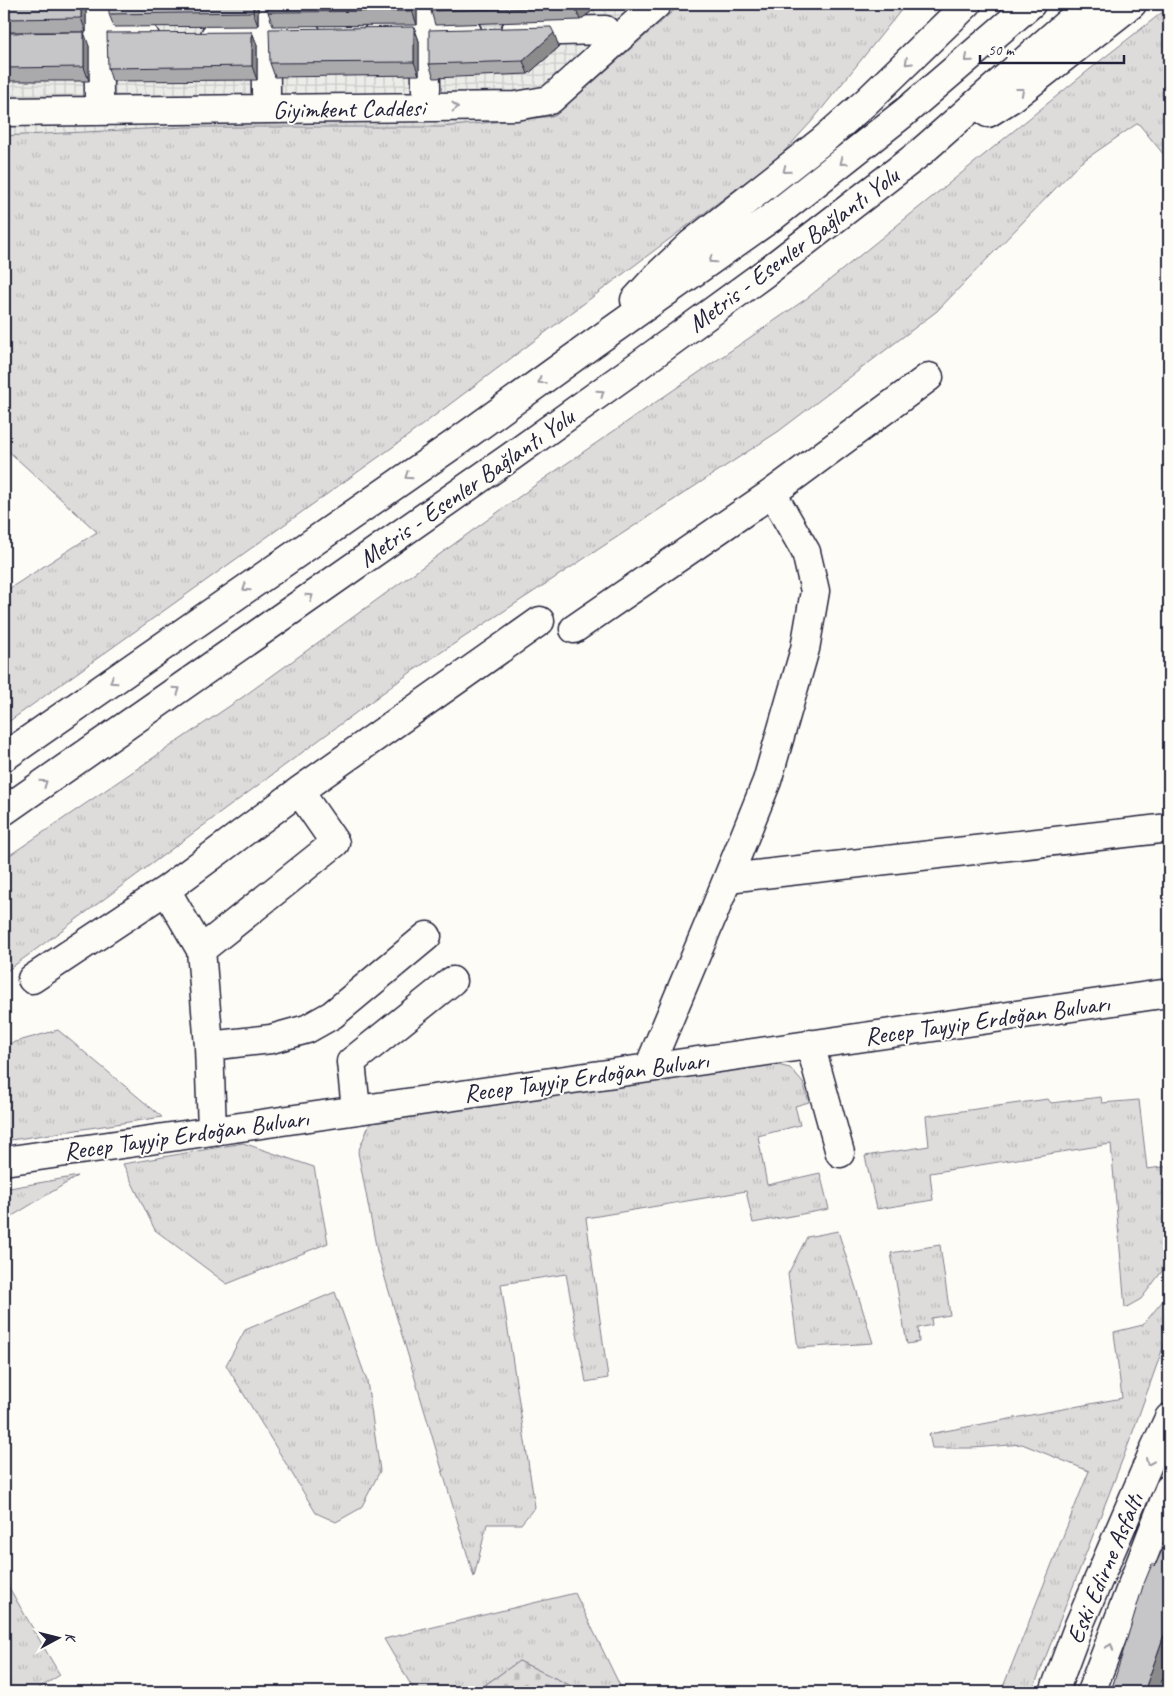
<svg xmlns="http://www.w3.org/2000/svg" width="1173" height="1696" viewBox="0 0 1173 1696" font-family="Caveat,sans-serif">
<defs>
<pattern id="industrial-grid" width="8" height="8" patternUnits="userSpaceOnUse" patternTransform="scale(1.25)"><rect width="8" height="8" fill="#ecece9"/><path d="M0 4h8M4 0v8" fill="none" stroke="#cacac9"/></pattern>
<pattern id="grass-tufts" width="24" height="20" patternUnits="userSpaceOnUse" patternTransform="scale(1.25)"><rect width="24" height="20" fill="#dddcdb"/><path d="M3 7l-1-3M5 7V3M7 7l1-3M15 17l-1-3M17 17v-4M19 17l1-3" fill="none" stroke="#bdbcbd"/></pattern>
<pattern id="cemetery-stones" width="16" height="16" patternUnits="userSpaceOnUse" patternTransform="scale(1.25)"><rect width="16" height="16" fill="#dddcdb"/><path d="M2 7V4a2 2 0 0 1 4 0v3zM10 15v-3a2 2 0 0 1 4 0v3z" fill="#bdbcbd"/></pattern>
</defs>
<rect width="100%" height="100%" fill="#fdfcf7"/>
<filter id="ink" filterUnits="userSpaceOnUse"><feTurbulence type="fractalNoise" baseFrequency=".02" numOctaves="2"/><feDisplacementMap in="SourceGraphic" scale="10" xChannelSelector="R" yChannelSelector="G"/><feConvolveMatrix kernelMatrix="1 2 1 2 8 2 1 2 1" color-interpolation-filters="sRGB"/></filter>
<g filter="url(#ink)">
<!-- industrial -->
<path fill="url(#industrial-grid)" d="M4,4h677l-126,112 -113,11h-257l-181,9z"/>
<!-- grass -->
<path fill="url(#grass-tufts)" stroke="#807f8b" d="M681,4h225l-94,117 -32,35 -383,288 -393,281v-133l93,-60 -93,-85v-311l181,-9h257l113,-11z
M1169,7v154l-31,-38 -58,40 -143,148 -158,120 -368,241 -407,301v-114l236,-160 301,-218 265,-182 299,-242z
M58,1030l104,87 -158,24v-96z
M769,1063l21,5 13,15 6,19 -14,4 5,19 -42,11 9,49 53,-12 9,36 -76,14 -7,-32 -160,27 22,160 -22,4 -20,-108 -65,10 34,223 -14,17h-34l-13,53 -97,-326 -19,-99 12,-29z
M1101,1097l1,6 37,-3 8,69 22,-3v96l-28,37 -16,9 -14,-164 -181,29 3,27 -56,9 -12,-53 64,-10 -3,-30 122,-17 3,4z
M243,1143l71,24 14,76 -101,41 -72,-54 -32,-66z
M78,1176l-74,45v-32z
M838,1231l35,112 -75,5 -10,-74 19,-37z
M940,1245l10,70 -19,3 1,7 -14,3 1,14 -12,2 -16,-91z
M335,1292l32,89 13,90 -19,37 -25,14 -20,-9 -90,-148 19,-35z
M1169,1293v43l-4,6 -35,98 -98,252h-31l88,-221 -67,-27 -49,4h-41l-3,-14 193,-36 -8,-66 29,-7z
M4,1579l56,96 -27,17h-29z
M575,1593l48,99h-39l-65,-31 -44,31h-60l-31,-53z"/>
<!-- cemetery -->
<path fill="url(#cemetery-stones)" stroke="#807f8b" d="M519,1661l65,31h-109z"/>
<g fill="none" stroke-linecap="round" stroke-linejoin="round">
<!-- minor casing -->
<g stroke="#22223b" stroke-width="31">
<path id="minor" d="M98,4l1,92
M265,4l1,88
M425,4l1,85
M515,32l90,-2
M378,34l89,-2
M215,36l92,-1
M4,39l141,-2
M4,112l512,-6 34,-6 107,-96
M574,629l198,-136 157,-116
M728,878l441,-50
M201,950l134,-107 -36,-52
M32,979l134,-89
M810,1044l30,109
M209,1046l62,-7 36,-10 25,-14 95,-79
M649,1067l65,-155 53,-131 38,-132 10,-58 -9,-39 -34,-59
M356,1109l-5,-47 101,-81
M212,1130l-3,-84 -8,-96 -35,-60 133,-99 241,-170
M4,1161l1165,-168"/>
</g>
<!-- major casing -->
<g stroke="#22223b" stroke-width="31">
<path id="major" d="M1054,1692l25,-67 76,-177 14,-30
M1091,1692l78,-203"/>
</g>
<!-- highway casing -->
<g stroke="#22223b" stroke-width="31">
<path id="highway" d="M988,113l24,-15 120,-94
M635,300l23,-25 33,-31 131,-103 44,-39 101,-98
M4,757l453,-315 137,-99 181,-128 129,-102 127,-109
M4,811l508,-355 127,-91 126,-92 155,-120 169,-149"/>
</g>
<!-- minor -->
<use href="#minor" stroke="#fdfcf7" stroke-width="28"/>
<!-- major -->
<use href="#major" stroke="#fdfcf7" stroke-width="28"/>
<!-- highway -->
<use href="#highway" stroke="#fdfcf7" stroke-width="28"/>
</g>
<!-- wall -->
<path fill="#aaaaac" stroke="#22223b" d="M4,4h82v28h-82z
M258,4v22l-144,1 -5,-13z
M417,4v21l-144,1 -5,-14z
M430,4h169l-3,4 -16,12 -145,5 -4,-14z
M414,27l5,14v34l-144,2 -5,-14z
M252,32l5,13v35l-145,1 -4,-13z
M4,33l85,13v35h-85z
M559,47l-31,27 -94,4 -5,-14z
M1169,1534v126l-11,32h-46l1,-1 -1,-3 43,-122z"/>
<!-- shaded-wall -->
<path fill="#8b8b8c" stroke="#22223b" d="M81,4h5v28l-5,-14z
M253,4h5v22l-5,-14z
M412,4h5v21l-5,-14z
M579,4h20l-3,4 -16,12 -5,-13z
M414,27l5,14v34l-5,-13z
M84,32l5,14v35l-5,-14z
M252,32l5,13v35l-5,-14z
M554,33l5,14 -31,27 -5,-13z
M1164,1635l5,14v11l-11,32h-14z"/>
<!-- building -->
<path fill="#c6c6c8" stroke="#22223b" d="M4,4h77v14l-77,1z
M109,4h144v8l-144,2z
M268,4h144v7l-144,1z
M430,4h149l-4,3 -144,4z
M414,27v35l-144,1 -1,-34z
M551,27l3,6 -31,28 -94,3v-34z
M84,32v35l-80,1v-35z
M252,32v34l-144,2 -1,-35z
M1169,1534v102l-5,-1 -20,57h-32l2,-4h-2l31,-102 9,-22 3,2z
M1169,1673v19h-10z"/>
<!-- one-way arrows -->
<defs><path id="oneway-chevron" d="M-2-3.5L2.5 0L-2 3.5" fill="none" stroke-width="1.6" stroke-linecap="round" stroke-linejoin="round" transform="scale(1.25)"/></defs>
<g stroke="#9a9aa2">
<use href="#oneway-chevron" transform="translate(968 59) rotate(139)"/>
<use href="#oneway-chevron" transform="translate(908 62) rotate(136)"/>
<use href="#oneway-chevron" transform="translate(1021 91) rotate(-38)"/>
<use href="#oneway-chevron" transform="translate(455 107) rotate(-1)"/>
<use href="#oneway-chevron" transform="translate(843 162) rotate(141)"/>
<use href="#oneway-chevron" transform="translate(786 170) rotate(141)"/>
<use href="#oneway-chevron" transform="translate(712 260) rotate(145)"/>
<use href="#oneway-chevron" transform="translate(541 381) rotate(144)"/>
<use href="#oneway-chevron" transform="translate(601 393) rotate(-35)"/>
<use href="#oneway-chevron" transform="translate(408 476) rotate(146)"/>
<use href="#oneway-chevron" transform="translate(246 588) rotate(145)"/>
<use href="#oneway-chevron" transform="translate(310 597) rotate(-35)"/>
<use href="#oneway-chevron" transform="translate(113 681) rotate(145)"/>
<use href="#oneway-chevron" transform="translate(177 690) rotate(-35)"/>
<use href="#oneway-chevron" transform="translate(44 783) rotate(-35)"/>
<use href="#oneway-chevron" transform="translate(1149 1462) rotate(113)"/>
<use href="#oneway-chevron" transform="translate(1110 1647) rotate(-70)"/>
</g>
</g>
<g text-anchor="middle" stroke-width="4" stroke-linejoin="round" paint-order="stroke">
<!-- street labels -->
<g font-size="25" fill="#22223b" stroke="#fdfcf7">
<text transform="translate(349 108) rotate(-1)" y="9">Giyimkent Caddesi</text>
<text transform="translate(793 249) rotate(-37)" y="9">Metris - Esenler Bağlantı Yolu</text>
<text transform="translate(466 487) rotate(-35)" y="9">Metris - Esenler Bağlantı Yolu</text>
<text transform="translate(987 1019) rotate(-8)" y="9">Recep Tayyip Erdoğan Bulvarı</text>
<text transform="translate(586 1076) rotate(-8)" y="9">Recep Tayyip Erdoğan Bulvarı</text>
<text transform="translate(186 1134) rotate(-8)" y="9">Recep Tayyip Erdoğan Bulvarı</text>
<text transform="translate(1104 1568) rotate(-67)" y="9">Eski Edirne Asfaltı</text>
</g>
</g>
<!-- margin -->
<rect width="1173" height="1696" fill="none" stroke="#fdfcf7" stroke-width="20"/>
<rect x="10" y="10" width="1153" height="1676" fill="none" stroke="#22223b" stroke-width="2" filter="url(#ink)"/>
<!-- north arrow -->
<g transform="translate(58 1638) rotate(83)" stroke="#fdfcf7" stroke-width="4" paint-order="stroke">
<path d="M0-4L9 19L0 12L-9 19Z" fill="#22223b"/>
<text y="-8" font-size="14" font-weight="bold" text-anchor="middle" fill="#22223b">K</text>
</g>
<!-- scale -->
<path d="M980 55v8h144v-8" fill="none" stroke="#22223b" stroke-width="2.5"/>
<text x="988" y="55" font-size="15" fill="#22223b" stroke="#fdfcf7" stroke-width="4" paint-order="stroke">50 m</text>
</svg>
